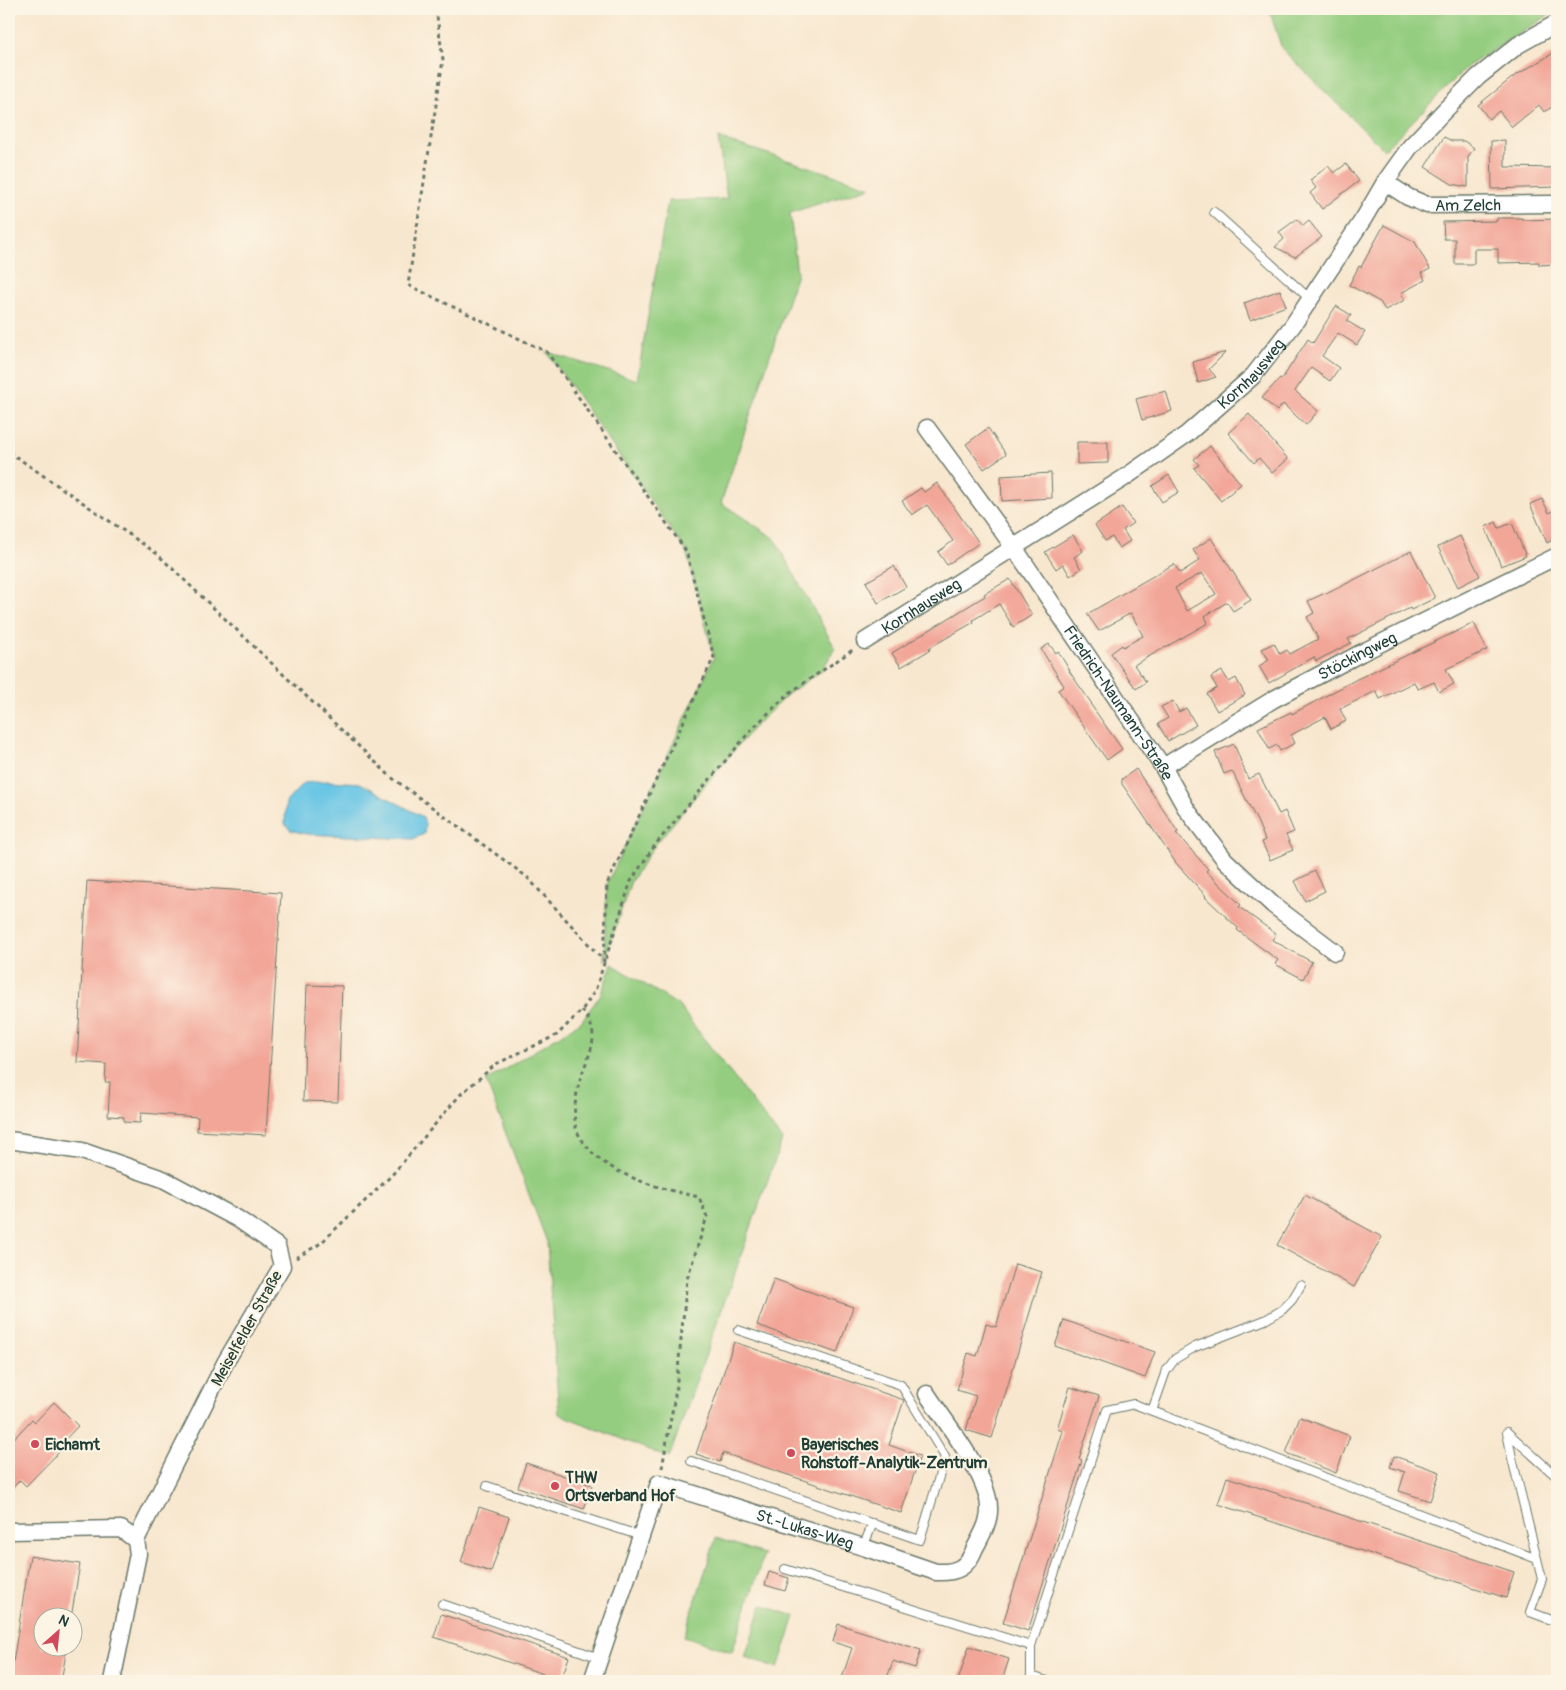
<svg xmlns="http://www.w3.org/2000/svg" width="1566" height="1690" viewBox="0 0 1566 1690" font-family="Pangolin,sans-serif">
<rect width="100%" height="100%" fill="#fcf5e5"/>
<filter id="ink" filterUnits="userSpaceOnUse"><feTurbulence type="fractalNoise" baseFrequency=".02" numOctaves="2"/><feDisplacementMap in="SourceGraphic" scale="10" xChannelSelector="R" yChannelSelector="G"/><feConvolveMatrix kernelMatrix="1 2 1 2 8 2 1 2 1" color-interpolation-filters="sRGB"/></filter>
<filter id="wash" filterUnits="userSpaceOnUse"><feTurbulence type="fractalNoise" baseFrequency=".0096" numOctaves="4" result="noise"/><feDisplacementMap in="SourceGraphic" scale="20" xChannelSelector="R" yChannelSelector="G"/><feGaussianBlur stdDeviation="1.12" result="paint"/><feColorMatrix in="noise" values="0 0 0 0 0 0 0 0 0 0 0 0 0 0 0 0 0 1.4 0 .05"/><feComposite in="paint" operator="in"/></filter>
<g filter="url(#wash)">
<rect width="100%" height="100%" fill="#f8e7cf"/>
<!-- green -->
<path fill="#94cd80" stroke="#5a855a" d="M1269,9h288v1l-89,56 -84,84 -102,-101z
M718,138l153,49 -81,26 7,61 -76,229 53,35 61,110 -13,22 -34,24 -37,36 -96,115 -24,36 -27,80 3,-77 107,-227 -28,-106 -139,-199 90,28 31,-179 59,-2z
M612,964l66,41 104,135 -113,318 -110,-44 -12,-172 -61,-161 95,-59 20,-28z
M716,1538l48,16 -32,98 -48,-16z
M762,1605l33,11 -17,52 -33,-11z"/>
<!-- water -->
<path fill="#67c5e5" stroke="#43818c" d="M327,781l33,2 63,34 2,7 -1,10 -11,5 -107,-5 -16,-4 -5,-6 1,-22 18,-19z"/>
<g id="blocks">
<!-- building -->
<path fill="#f2a698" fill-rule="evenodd" d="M1557,51v53l-13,8 -5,-7 -27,22 -13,-16 -10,8 -11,-14 35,-28z
M1444,137l8,4h12l10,7 -6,9v30l-16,-3 -27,-17z
M1505,140v27l52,1v19l-65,2 -1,-48z
M1346,164l13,17 -37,28 -12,-16 6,-5 -6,-8 18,-14 6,7z
M1497,218h25v2l35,-1v45l-18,1v-3l-41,1v-14h-24v15h-19v-25h-11l-1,-17 54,-1z
M1297,219l6,7 6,-5 13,16 -27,20 -20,-10 9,-8 -5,-7z
M1384,225l31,17 15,27 -8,4 3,7 -24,13 4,7 -20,10 -5,-8 -31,-17 10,-19 2,1z
M1280,290l6,16 -36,14 -6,-17z
M1336,306l15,9 -4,6 18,11 -8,13 -19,-12 -16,23 17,12 -9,13 -19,-13 -16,23 23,20 -12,14 -23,-21 -6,7 -15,-13 18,-20 2,1 26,-40 5,4z
M1226,352l-17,17 7,8 -18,6 -5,-21z
M1166,391l6,20 -30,9 -6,-21z
M1249,414l39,45 -16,14 -13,-15 -5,5 -26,-30z
M988,428l18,26 -22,15 -18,-25z
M1077,442h31v21l-31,1z
M1210,446l31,38 -20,17 -27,-33 5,-3 -5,-6z
M1051,473l1,25 -50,3 -1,-25z
M1169,475l10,17 -17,10 -10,-16z
M937,483l42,60 -32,22 -9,-13 15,-11 -26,-36 -15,10 -10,-14 19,-13 3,4z
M1542,499l7,14 8,-4v29l-10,5 -17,-39z
M1122,507l11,16 -10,7 7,11 -11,7 -7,-11 -7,4 -10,-16z
M1496,522l3,6 13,-5 14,33 -25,10 -16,-39z
M1073,535l10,16 -9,6 7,12 -11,7 -7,-12 -7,5 -11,-17z
M1460,536l20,40 -22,11 -20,-40z
M1211,538l40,62 -18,11 -6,-9 -22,14 3,7 -74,42 12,17 -10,7 -25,-36 11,-8 1,2 20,-11 -12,-23 -32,18 -12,-17 87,-50 6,9 20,-13 -7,-10zM1202,573l14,21 -29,17 -12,-23z
M1411,551l24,47 -24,12 -1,-2 -62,31 3,4 -35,18 -2,-4 -45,26 -10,-17 10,-6 -7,-11 12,-6 6,11 7,-4 3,4 28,-15 -11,-22 7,-4 -6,-12 17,-8 1,1z
M894,566l12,21 -28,16 -12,-21z
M1010,579l22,36 -19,12 -14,-23 -26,16 1,2 -45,26 1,2 -29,17 -9,-14 93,-57 -1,-2z
M1474,623l13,27 -41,19 8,15 -15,8 -5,-10 -16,7 -4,-7 -34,17 -4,-8 -36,18 6,12 -15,8 -6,-12 -34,18 4,8 -15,8 -3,-6 -8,4 -11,-21 33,-16 1,2 65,-35z
M1049,644l7,9 2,-2 12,20h-1l23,33 -1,1 31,44 -15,11 -49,-70 6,-4 -23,-37z
M1222,671l7,11 7,-4 9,17 -28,16 -10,-17 10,-6 -6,-11z
M1173,701l6,11 7,-4 10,17 -28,16 -10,-17 10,-6 -7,-11z
M1234,744l14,35 11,-5 20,40 6,-3 9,21 -8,3 7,15 -23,10 -8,-18 3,-2 -7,-17 -26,-52 -8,3 -9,-22z
M1136,769l42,63 -2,1 32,36 -2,2 35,34 -2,2 37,27 -4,6 40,22 -9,17 -28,-15 3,-4 -41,-30 1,-2 -33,-31 1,-1 -30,-33 -54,-79v-5z
M1315,871l10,20 -20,10 -10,-20z
M87,881l194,12 -15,242 -69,-4 1,-14 -57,-4 -1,10 -16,-1v-5l-16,-1 2,-34h-5l1,-18 -29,-2z
M307,985l35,1 -4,116 -35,-1z
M1305,1195l77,42 -28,50 -77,-42z
M1015,1264l27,8 -50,166 -26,-8 10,-34 -19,-6 11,-37 9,3 9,-32 10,3z
M774,1279l79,28 -16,46 -80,-28z
M1064,1320l91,32 -10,26 -90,-32z
M734,1342l170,58 -15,45 31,11 -19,57 -178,-60 -3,9 -24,-8z
M1070,1387l29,9 -20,63 3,1 -54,171 -25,-8 60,-192 -6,-2z
M54,1402l24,24 -18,19 3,3 -37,38 -6,-6 -11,12v-48l23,-25 3,3z
M1300,1417l50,19 -14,37 -50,-20z
M1394,1456l46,16 -10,29 -31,-10 6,-19 -15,-5z
M526,1463l66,22 -8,24 -66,-22z
M1227,1477l287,95 -8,26 -288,-94z
M479,1507l30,10 -18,55 -30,-10z
M30,1556l50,8 -9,54h-29v30h25l-6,33h-51z
M769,1572l20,6 -4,13 -20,-6z
M441,1614l128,43 -8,23 -127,-43z
M838,1624l83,26 -6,18 -22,-7 -7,20h-33l-11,-3 10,-30 -19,-6z
M969,1646l40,13 -7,22h-44z"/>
</g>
</g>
<g filter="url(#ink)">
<use href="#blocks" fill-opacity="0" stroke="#6b786a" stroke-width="1"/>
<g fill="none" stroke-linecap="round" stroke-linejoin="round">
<!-- service casing -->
<g stroke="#6b786a" stroke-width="10">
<path id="service" d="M1214,212l96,87
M1152,1411l14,-40 9,-12 20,-12 70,-27 17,-10 10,-10 9,-15
M1507,1432l5,26 30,121 -12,33 27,10
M1507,1432l50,45
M691,1461l229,79 25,-83 -44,-72 -163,-55
M487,1486l154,50
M863,1547l10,-24
M785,1569l246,77
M442,1604l158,54
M1031,1676v-30l76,-236 27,-6 403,155
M1029,1681l2,-5 16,5"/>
</g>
<!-- minor casing -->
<g stroke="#6b786a" stroke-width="19">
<g id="minor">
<path id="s1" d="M1385,182l23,15 19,8 130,-1"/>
<path id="s2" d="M927,428l86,118 150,221 24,43 38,50 48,45 62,47"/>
<path id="s3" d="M865,641l259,-163 63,-44 66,-58 40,-51 71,-107 21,-36 25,-35 34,-36 34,-34 40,-32 39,-22"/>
<path id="s4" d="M1163,767l111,-68 87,-46 196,-97"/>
<path d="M9,1140l73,11 81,28 75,40 39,27 5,20 -57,97 -89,177 2,14 -26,127"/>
<path d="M9,1531l112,-2 15,11"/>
<path id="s5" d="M592,1681l67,-198 204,64 73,25c21,1 31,-4 39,-24 6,-12 15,-26 14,-40 0,-32 -44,-86 -62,-114"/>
</g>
</g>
<!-- path -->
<path stroke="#6b786a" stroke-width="3" stroke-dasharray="4 4" stroke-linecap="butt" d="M9,452l147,101 235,224 136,100 77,84 3,-77 107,-227 -28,-106 -139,-199 -139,-67 35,-225 -7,-51
M582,1010c24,30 2,47 -4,78 -3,13 -6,32 0,45 20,41 80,55 121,64l8,20 -20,62 -11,111 -14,78
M296,1258l25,-15 70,-67 69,-81 36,-31 61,-29 25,-25 13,-19 36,-110 24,-36 96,-115 37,-36 66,-45"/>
<!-- service -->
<use href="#service" stroke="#fff" stroke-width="8"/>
<!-- minor -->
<use href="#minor" stroke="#fff" stroke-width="16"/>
</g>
</g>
<!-- markers -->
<g fill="#d1495b" stroke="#fcf5e5" stroke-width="2">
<circle cx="35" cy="1444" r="5"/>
<circle cx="791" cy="1453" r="5"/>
<circle cx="555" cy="1486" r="5"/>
</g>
<g text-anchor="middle" stroke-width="4.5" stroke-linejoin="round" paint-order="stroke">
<!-- street labels -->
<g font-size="16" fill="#1f3d34" stroke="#fcf5e5">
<text dy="6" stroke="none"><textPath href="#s1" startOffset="89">Am Zelch</textPath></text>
<text dy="6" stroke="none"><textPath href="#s3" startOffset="471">Kornhausweg</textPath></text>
<text dy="6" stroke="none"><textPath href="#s3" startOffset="66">Kornhausweg</textPath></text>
<text dy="6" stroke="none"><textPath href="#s4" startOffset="224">Stöckingweg</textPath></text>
<text dy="6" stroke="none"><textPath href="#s2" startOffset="335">Friedrich-Naumann-Straße</textPath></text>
<text transform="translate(246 1328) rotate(-61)" y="6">Meiselfelder Straße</text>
<text dy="6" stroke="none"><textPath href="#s5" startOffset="362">St.-Lukas-Weg</textPath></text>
</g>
<!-- poi labels -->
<g font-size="16" font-weight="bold" fill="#1f3d34" stroke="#fcf5e5" text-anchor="start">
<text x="45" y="1450">Eichamt</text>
<text x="801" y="1450">Bayerisches<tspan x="801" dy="18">Rohstoff-Analytik-Zentrum</tspan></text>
<text x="565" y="1483">THW<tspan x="565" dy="18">Ortsverband Hof</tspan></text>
</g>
</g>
<!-- margin -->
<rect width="1566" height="1690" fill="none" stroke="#fcf5e5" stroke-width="30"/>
<!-- north arrow -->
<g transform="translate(58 1632) rotate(27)"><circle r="24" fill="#fcf5e5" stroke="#a4ab9e"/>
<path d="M0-4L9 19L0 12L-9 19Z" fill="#d1495b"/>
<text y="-8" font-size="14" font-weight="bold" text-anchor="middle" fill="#1f3d34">N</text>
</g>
</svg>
